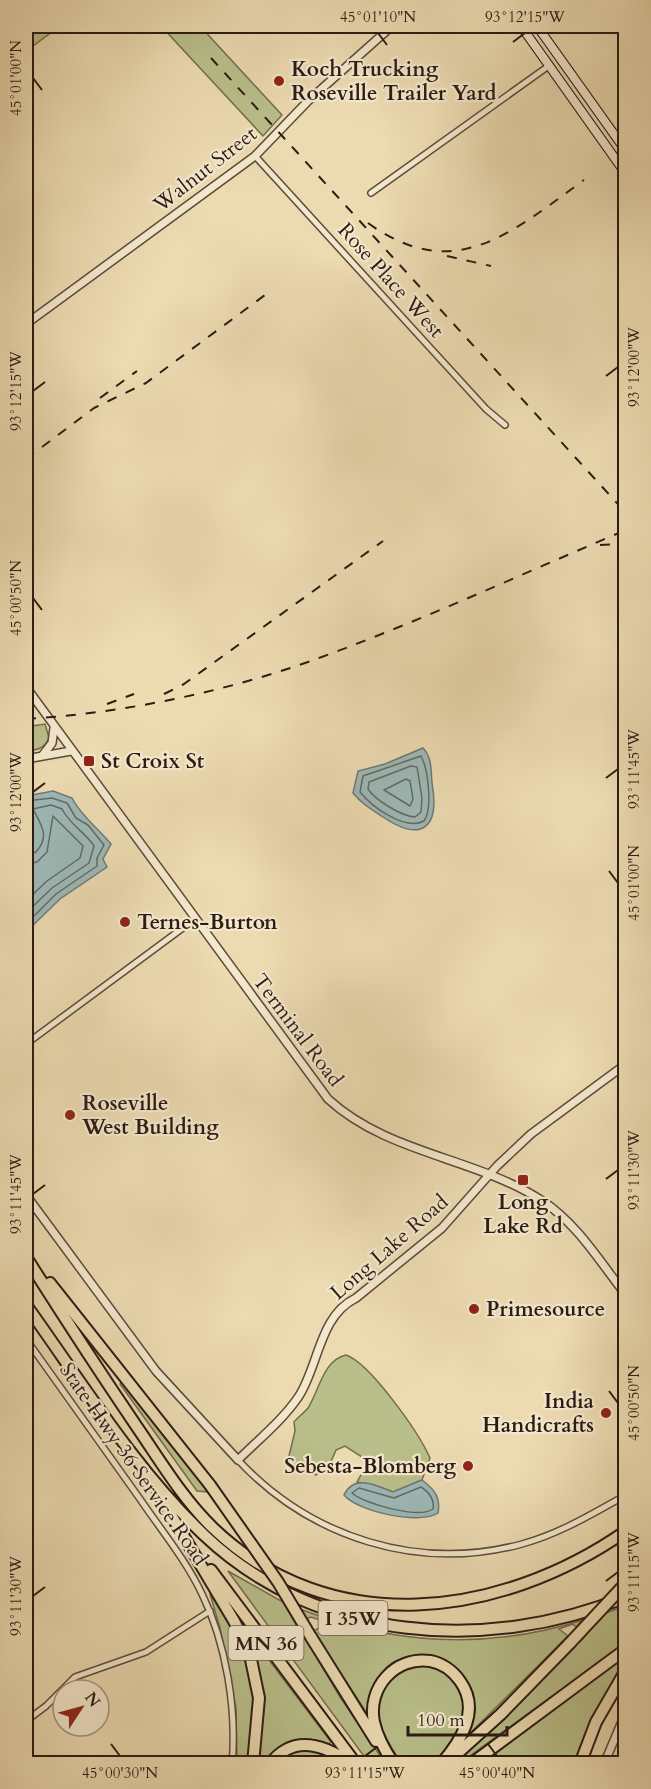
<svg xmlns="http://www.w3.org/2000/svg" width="651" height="1789" viewBox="0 0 651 1789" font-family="Cardo,serif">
<rect width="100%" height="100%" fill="#ecdab1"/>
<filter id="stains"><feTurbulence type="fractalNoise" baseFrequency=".00333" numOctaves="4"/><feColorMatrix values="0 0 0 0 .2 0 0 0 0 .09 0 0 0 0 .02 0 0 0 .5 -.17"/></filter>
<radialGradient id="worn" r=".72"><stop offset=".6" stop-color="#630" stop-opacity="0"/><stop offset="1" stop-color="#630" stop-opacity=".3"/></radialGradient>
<!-- green -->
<path fill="#b9bf8a" stroke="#726d4e" stroke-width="1.5" d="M26,26h34l-34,25z
M161,26h39l82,89 -19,21z
M45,724l4,14c-5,11 -12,12 -23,13v-24z
M346,1355c24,8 73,78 84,103l-8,22 -29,12 -19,-7 -17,-3 5,-9 11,-9 -28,-18 -9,4 -7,16 -13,9 -15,-5 -13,-10 7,-29 -1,-9c4,-5 10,-9 14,-14 11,-17 15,-48 38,-53z
M122,1382l86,110 -11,-1 -77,-107z
M228,1571l55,31 17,29 -1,3 5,2 36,61 45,66h-16z
M210,1594c21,33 47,71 45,114 0,18 -4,37 -6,55h-12l-1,-55 -16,-80z
M625,1606v37l-165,120 -7,1 39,-34 83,-87 5,-1 23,-28z
M300,1609c93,36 188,41 283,11l-7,7 -3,-3 -14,5 9,7 -106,105 8,-16 -10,-50c-12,-4 -42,-18 -53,-17 -28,2 -37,37 -39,57l-55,-84 16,-8 -18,-6 -5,2z
M244,1627l87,115 -2,2c-24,-10 -50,-3 -66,19h-7c5,-31 9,-61 3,-93 -3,-13 -17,-32 -15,-43z
M625,1655v7l-29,50 -20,51h-55l-15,-4h-18z
M433,1665c6,4 15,7 20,13 25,28 4,65 -20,85h-31c-22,-29 -44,-75 3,-96 7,-3 20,-1 28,-2z
M311,1747l33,17h-71l6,-7z"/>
<!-- water -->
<path fill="#9db8b7" stroke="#6f7975" stroke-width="1.5" d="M423,748c9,9 8,23 9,35 8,45 -10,60 -49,34 -12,-8 -21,-13 -30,-24l5,-22 27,-7z
M53,791l19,7c9,18 26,30 39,46l-8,15 4,8 -47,32 -34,33v-86l4,-18 -4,-6v-26z
M422,1480c12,9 19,17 16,33 -18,12 -80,-1 -94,-18 10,-22 33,-9 49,-3z"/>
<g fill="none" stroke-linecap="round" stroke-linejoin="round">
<!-- shore -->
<path stroke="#646a65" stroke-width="1.5" d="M421,756c7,13 12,53 3,65 -19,10 -52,-14 -64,-29l3,-16z
M411,766l6,1 5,31 -1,14 -6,5c-14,-1 -40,-17 -47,-28l1,-7z
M406,779l4,2 3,18 -3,7 -26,-16z
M26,801l26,-3 15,5 9,15 12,7 16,20 -7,13v8l-41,28 -30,30
M26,855l10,-3c15,-16 4,-29 -3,-43l18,-4 11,4c9,17 22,22 32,37l-5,17 -37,25 -26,25
M26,864l11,-2 10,-10 6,-36 30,30 -3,12 -33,23 -21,20
M421,1487c8,5 14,13 12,22 -14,10 -69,-5 -81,-16l7,-5 35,10z"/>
<!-- minor casing -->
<g stroke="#5b4b3a" stroke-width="8">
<path id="minor" d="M255,156l231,253 19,16
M371,193l179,-128
M26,1044l169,-125
M26,1339c38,53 76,106 114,160 21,31 46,61 62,95 24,49 35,116 30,170
M238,1460c73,78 180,112 284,84 37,-10 70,-30 104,-49
M26,1721l20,-15 29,-29 71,-25 64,-41"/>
</g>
<!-- tertiary casing -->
<g stroke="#5b4b3a" stroke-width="10">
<path id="tertiary" d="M26,324l229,-168 53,-55 84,-75
M26,687l302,412c60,55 146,58 213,101 36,23 59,62 85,95
M42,756l10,-13 2,-15
M26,759l45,-8
M26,1195l130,176 82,89c20,-20 45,-40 61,-64 20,-31 20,-80 57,-98l86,-70 55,-62 34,-32 95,-70
M604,1764l22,-52"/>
</g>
<!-- secondary casing -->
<g stroke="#2b1b13" stroke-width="10">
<path id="secondary" d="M521,26l105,148
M537,26l89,125"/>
</g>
<!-- motorway casing -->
<g stroke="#2b1b13" stroke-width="14">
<path id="motorway" d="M26,1257c36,57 73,114 111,170 24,35 46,72 76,101 118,113 288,90 413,3
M50,1283l160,202
M26,1305c56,78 108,163 178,230 113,107 282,119 422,62
M158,1493l76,128 15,29 10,48 -6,66
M211,1570l145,194
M311,1637l65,104
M450,1760l51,-46 69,-71
M270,1764c24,-31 55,-19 82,0
M394,1764c-9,-13 -17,-28 -20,-42 -7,-34 21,-66 56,-61 12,2 23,10 30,20 21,29 1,60 -19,83
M471,1764l155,-115
M489,1764h23
M580,1764l16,-42 30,-52"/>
</g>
<!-- minor -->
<use href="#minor" stroke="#f3e7cc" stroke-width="5"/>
<!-- tertiary -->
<use href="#tertiary" stroke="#f3e7cc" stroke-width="7"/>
<!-- secondary -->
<use href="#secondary" stroke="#f3e7cc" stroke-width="8"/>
<!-- motorway -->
<use href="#motorway" stroke="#ecdab1" stroke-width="10"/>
<!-- rail -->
<path stroke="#2b1b13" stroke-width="2" stroke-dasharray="10 10" stroke-linecap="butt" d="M211,58l415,455
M368,223c87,63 145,8 216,-43
M447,256l44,10
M100,398l37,-27
M26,459l68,-51 52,-25 119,-88
M600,545l26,-1
M164,694l20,-10 199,-143
M107,704l27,-10
M26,719c98,-6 200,-27 293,-61 104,-38 205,-85 307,-128"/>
<!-- motorway-bridge casing -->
<g stroke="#2b1b13" stroke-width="14" stroke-linecap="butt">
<path id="motorway-bridge" d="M210,1485l68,97 33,55
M570,1643l56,-60"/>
</g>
<!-- motorway-bridge -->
<use href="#motorway-bridge" stroke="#ecdab1" stroke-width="10"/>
</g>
<!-- ticks -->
<path fill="none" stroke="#2b1b13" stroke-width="2" d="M378,33l9,12M513,42l12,-9M33,78l9,12M606,376l12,-9M33,391l12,-9M33,598l9,12M606,778l12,-9M33,792l12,-9M609,871l9,12M606,1179l12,-9M33,1194l12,-9M609,1391l9,12M606,1581l12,-9M33,1596l12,-9M111,1744l9,12M488,1744l9,12M365,1756l12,-9"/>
<!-- markers -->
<g fill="#8f2418" stroke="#f3e7cc" stroke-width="2">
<circle cx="279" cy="81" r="6"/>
<rect x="83" y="755" width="12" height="12" rx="3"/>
<circle cx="125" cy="922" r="6"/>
<circle cx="70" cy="1115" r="6"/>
<rect x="517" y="1174" width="12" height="12" rx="3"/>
<circle cx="474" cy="1309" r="6"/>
<circle cx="606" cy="1413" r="6"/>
<circle cx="468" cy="1466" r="6"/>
</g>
<g text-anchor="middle" stroke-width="4.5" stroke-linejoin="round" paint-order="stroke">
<!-- shield labels -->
<g fill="#f3e7cc" stroke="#67584a" stroke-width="1.5">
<rect x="318.5" y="1601" width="69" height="34" rx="4.5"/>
<rect x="228.5" y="1626" width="75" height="34" rx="4.5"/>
</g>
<g font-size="20" font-weight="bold" fill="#2b1b13">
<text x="353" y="1625">I 35W</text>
<text x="266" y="1650">MN 36</text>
</g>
<!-- poi labels -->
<g font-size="21" font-weight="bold" fill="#2b1b13" stroke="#f3e7cc" text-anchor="start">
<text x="291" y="76">Koch Trucking<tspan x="291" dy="24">Roseville Trailer Yard</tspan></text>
<text x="101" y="768">St Croix St</text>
<text x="137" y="929">Ternes-Burton</text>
<text x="82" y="1110">Roseville<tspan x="82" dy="24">West Building</tspan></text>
<text x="523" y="1209" text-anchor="middle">Long<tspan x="523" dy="24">Lake Rd</tspan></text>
<text x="486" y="1316">Primesource</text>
<text x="594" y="1408" text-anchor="end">India<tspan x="594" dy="24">Handicrafts</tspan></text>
<text x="456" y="1473" text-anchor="end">Sebesta-Blomberg</text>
</g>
<!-- street labels -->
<g font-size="21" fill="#2b1b13" stroke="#f3e7cc">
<text transform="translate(205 169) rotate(-38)" y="7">Walnut Street</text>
<text transform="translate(391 280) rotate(48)" y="7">Rose Place West</text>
<text transform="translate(298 1030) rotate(53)" y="7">Terminal Road</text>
<text transform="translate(389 1247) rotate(-41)" y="7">Long Lake Road</text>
<text transform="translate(134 1464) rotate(55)" y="7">State Hwy 36 Service Road</text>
</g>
</g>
<!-- margin -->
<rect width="651" height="1789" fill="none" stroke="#ecdab1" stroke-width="66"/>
<!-- north arrow -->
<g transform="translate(81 1708) rotate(54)"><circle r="28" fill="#f3e7cc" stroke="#a39582" stroke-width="1.5"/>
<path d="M0-4.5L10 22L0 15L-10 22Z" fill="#8f2418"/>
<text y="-9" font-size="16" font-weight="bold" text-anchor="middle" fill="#2b1b13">N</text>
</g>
<!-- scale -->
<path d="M408 1726v9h99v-9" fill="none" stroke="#2b1b13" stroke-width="3"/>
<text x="417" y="1726" font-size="18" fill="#2b1b13" stroke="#f3e7cc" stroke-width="4.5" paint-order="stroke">100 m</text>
<rect x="33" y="33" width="585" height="1723" fill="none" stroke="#2b1b13" stroke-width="2"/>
<g font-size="15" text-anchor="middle" fill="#2b1b13">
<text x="378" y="22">45°01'10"N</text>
<text x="525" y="22">93°12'15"W</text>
<text transform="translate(16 78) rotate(-90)" y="5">45°01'00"N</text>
<text transform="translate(634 367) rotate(-90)" y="5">93°12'00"W</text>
<text transform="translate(16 391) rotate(-90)" y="5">93°12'15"W</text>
<text transform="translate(16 598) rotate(-90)" y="5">45°00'50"N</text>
<text transform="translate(634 769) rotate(-90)" y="5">93°11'45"W</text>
<text transform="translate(16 792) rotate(-90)" y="5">93°12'00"W</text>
<text transform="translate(634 883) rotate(-90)" y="5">45°01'00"N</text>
<text transform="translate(634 1170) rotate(-90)" y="5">93°11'30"W</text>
<text transform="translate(16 1194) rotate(-90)" y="5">93°11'45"W</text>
<text transform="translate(634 1403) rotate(-90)" y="5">45°00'50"N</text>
<text transform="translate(634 1572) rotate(-90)" y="5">93°11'15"W</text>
<text transform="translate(16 1596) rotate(-90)" y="5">93°11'30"W</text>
<text x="120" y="1778">45°00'30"N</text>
<text x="365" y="1778">93°11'15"W</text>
<text x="497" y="1778">45°00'40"N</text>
</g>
<rect width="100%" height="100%" filter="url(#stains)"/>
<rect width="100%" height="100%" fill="url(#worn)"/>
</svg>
